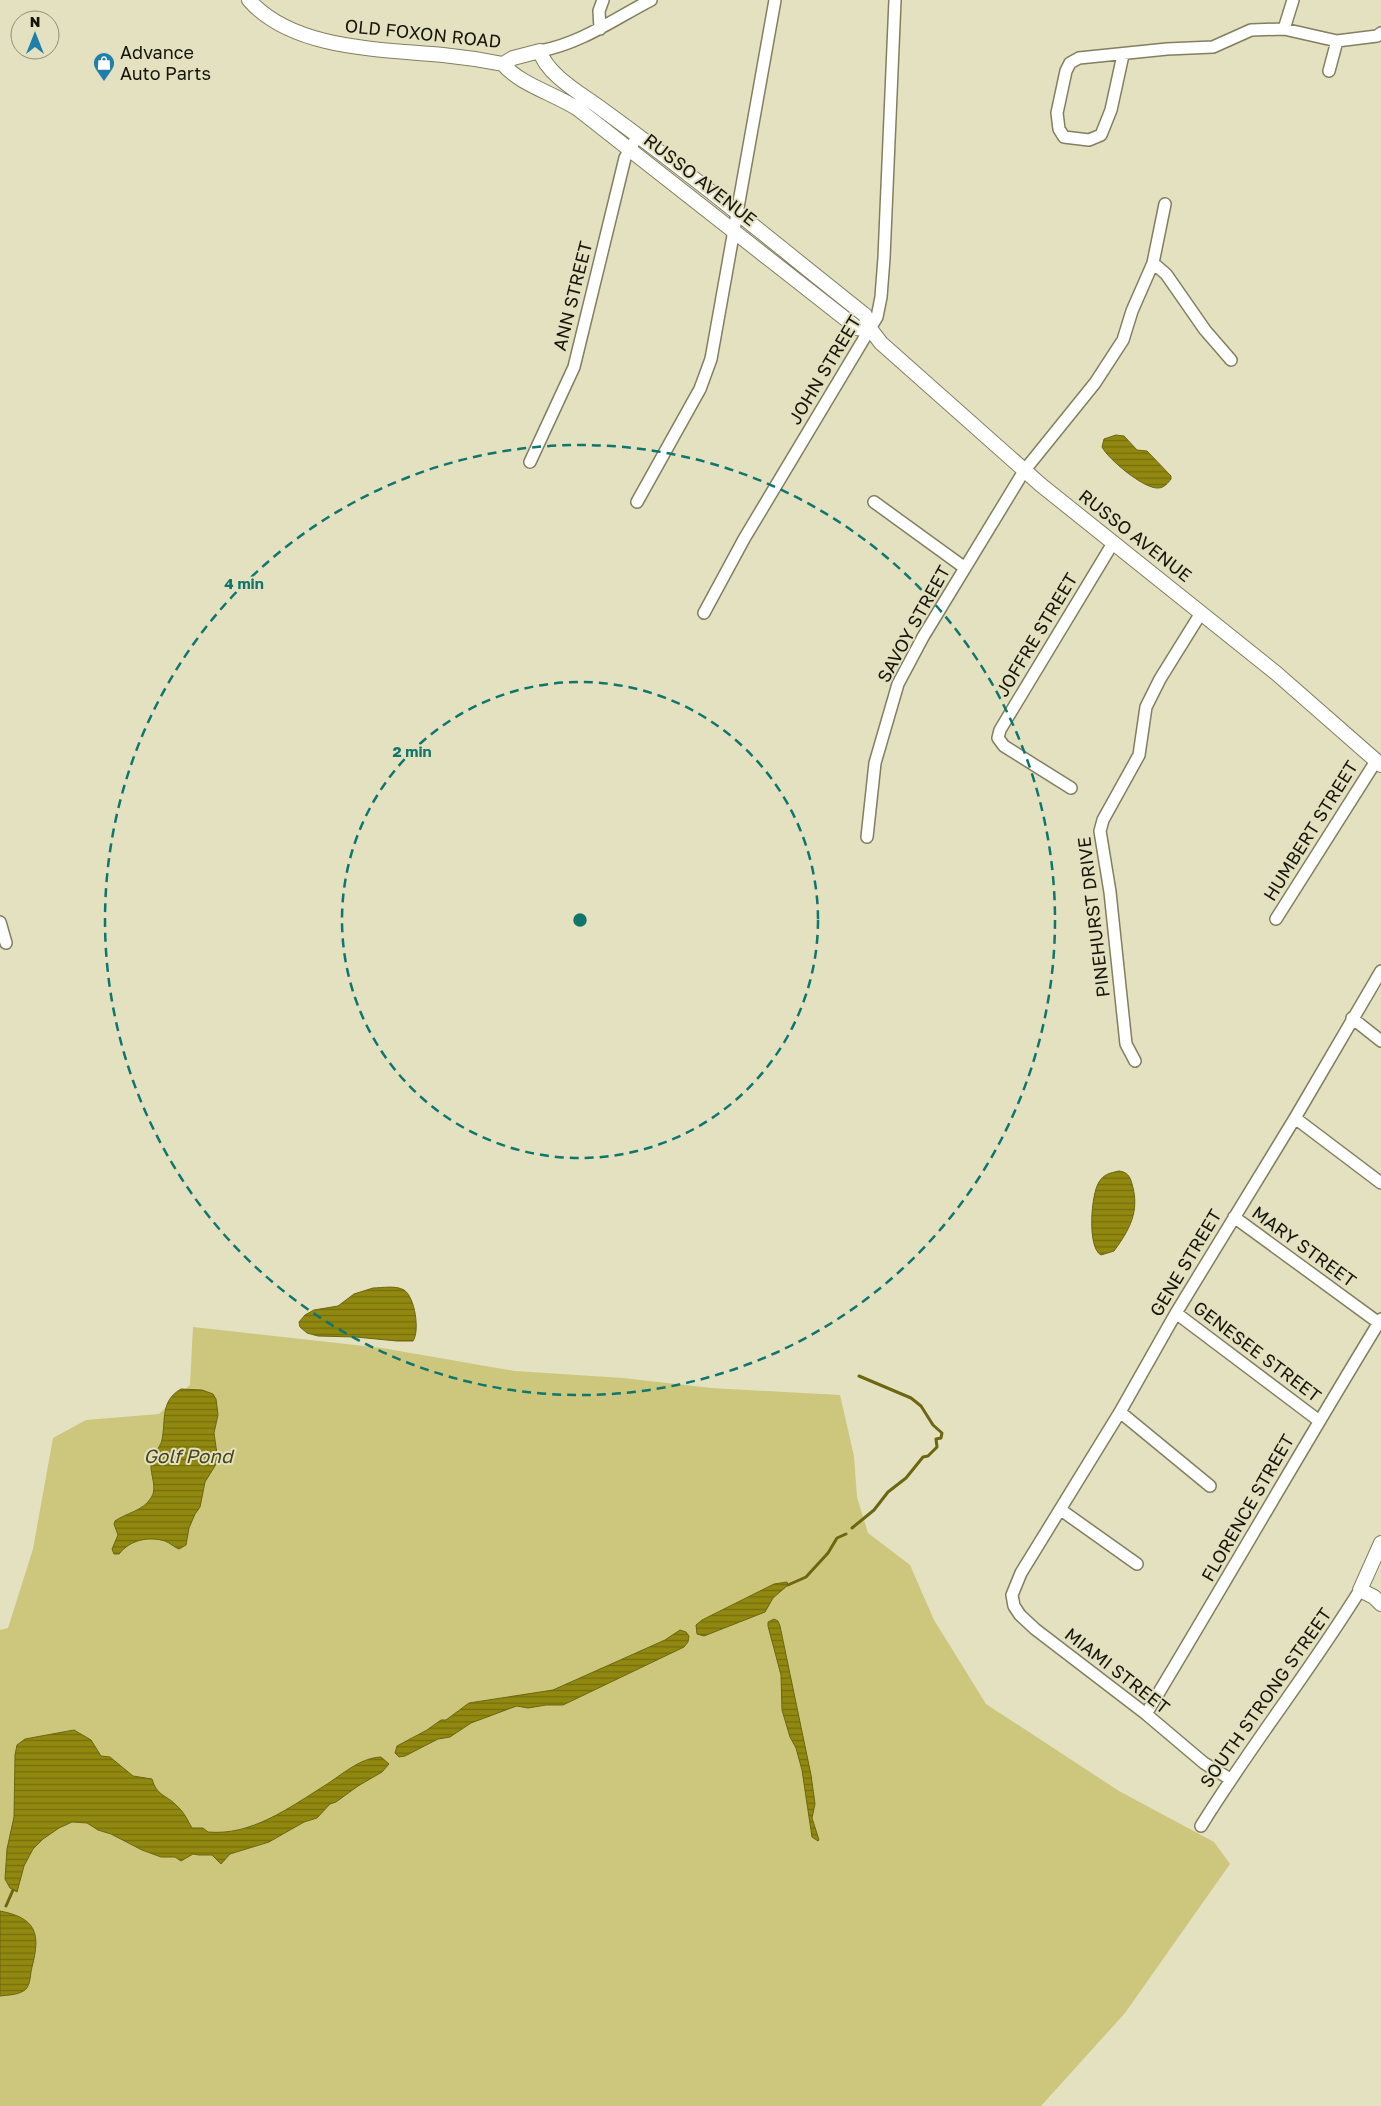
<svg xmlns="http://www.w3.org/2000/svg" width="1381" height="2106" viewBox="0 0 1381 2106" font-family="'Golos Text',sans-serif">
<defs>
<pattern id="water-rules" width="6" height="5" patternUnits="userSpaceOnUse" patternTransform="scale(1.25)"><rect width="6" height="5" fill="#918810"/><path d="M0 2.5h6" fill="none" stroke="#756e0d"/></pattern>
</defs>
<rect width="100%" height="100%" fill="#e3e1c0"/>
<!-- green -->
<path fill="#ccc77d" d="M193,1327l189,21 133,23 108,7 88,10 129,7 14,61 3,41 11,36 42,32 24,55 52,84 133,87 95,51 16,22 -105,149 -84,93h-1041v-476l8,-2 25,-79 20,-111 33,-18 73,-6 31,-29z"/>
<!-- water -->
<path fill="url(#water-rules)" stroke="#6c660e" d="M1116,435l8,1 13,14 10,1 24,25v3c-3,4 -7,9 -13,9 -14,1 -50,-29 -56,-41l2,-8z
M1119,1171c8,1 11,5 13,13 8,27 -2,45 -18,67l-13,4c-14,-7 -10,-61 -2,-73 5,-8 11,-9 20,-11z
M373,1288c9,0 22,-3 31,2 11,7 16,41 9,51h-16l-41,-4 -38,-1 -11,-3 -7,-6 -1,-5 6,-7 9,-5 24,-4 16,-12z
M181,1389l21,1 11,4 3,5 2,16 -4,18 4,28 -13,21 -5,25 -5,7 -6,14 -3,17 -7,4c-5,-2 -9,-6 -14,-8 -17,-5 -35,-1 -46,13h-5l-2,-5 6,-14 -4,-11 1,-3c11,-8 28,-10 36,-23 7,-10 -1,-23 0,-34 0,-10 9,-15 11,-24 4,-20 -2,-39 19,-51z
M787,1582l1,3 -15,13 -8,14 -61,24 -7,-2 -1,-9 6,-5 72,-36z
M774,1619l4,2 2,5 31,149 4,29 -3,14 7,22 -1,1 -6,-4 -10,-67 -6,-22 -6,-11 -8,-27 -1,-35 -13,-49v-4z
M680,1630l6,2 3,4 -1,6 -4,5 -121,58h-17l-18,3 -11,-2 -6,2 -40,15 -21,14 -12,2 -33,17 -6,1 -4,-4 2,-7 30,-16 14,-10h5l23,-17 84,-13 112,-50z
M74,1730l17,10 10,16 9,1 23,19 19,3c5,17 13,15 24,26 8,7 11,14 16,23h11l5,4c43,4 81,-24 116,-46 18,-11 35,-28 57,-29l8,7 -7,8 -24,14 -22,16 -6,2 -13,14 -13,4 -35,20 -39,12 -9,10 -9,-9h-13l-6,-1 -12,7 -6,-4h-14l-19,-7 -31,-16 -13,-4 -11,-7 -15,-1 -13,6 -16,11 -10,10 -9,17 -7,26 -7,-4 -5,-9 2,-30 7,-32 1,-62 2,-10 8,-6z
M0,1911c36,7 41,22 32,56 -2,7 -1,16 -6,22 -6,6 -18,6 -26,7z"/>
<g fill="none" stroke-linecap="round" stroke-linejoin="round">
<!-- stream -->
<path stroke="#6c660e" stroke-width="3" d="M852,1528l22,-18 14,-18 18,-14 17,-21 5,-1 9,-9 -1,-8 5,-1 1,-5 -9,-8 -12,-19 -10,-8 -52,-22
M788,1585l18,-8 22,-24 9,-15 9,-4
M6,1906l7,-16"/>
<!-- minor casing -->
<g stroke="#817f60" stroke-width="14">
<path id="minor" d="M600,29l-1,-18 4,-11
M1284,29l9,-29
M540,51c42,-8 74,-32 111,-51
M1123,55l-12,55 -10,25 -12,5 -25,-3 -5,-8 -2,-16 9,-42 4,-8 9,-5 88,-9 46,-2 38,-17 33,-1 53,12 40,-5 4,-3
M1329,71l8,-30
M1153,263l13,11 39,56 26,30
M530,462l44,-95 51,-209 13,-23
M637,502l63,-113 11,-30 64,-359
M874,502l91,66
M704,613l40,-74 133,-222 4,-20 3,-39 11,-258
M1071,788l-67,-42 -6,-8 2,-8 113,-187
M867,837l8,-74 23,-79 25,-47 101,-166 71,-88 28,-43 9,-29 21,-48 12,-59
M1276,919l100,-158
M0,922l6,21
M1352,1018l29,23
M1135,1061l-9,-17 -16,-152 -10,-61 3,-11 36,-65 7,-48 14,-28 41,-66
M1295,1118l86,65
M1234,1217l145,106
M1176,1313l142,107
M1120,1412l90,74
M1061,1510l76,54
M1146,1714c79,-131 155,-264 235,-395
M1230,1779l-26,-16 -58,-49 -111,-85 -15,-14 -6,-9 -2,-11 9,-22 99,-161 56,-99 119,-195 86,-147
M1201,1826c50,-81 109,-155 159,-236"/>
</g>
<!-- tertiary casing -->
<g stroke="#817f60" stroke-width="16">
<path id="tertiary" d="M249,0c44,50 132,49 194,55 20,2 40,5 60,9l10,-6 27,-7c6,24 45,45 63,59 90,65 175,136 262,205l6,15 10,13 160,142 235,188 105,92
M503,64c16,20 52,30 75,45l279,219 14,2
M1381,1543l-21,47 14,7 7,7"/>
</g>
<!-- minor -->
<use href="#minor" stroke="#fff" stroke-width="11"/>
<!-- tertiary -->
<use href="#tertiary" stroke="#fff" stroke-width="14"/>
</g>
<!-- distance rings -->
<g fill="none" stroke="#0f766e" stroke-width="2.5" stroke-dasharray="9 6">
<circle cx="580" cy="920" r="238"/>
<circle cx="580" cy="920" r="475"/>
</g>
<!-- icons -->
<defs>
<g id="shop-pin" transform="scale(1.125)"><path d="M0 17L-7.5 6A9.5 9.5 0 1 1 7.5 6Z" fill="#1d7faa" stroke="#e3e1c0"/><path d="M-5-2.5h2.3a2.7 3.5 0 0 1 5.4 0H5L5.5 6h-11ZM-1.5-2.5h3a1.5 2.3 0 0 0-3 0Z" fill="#fff"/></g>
</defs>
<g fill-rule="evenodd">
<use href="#shop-pin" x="104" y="63"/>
</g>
<g text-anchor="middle" stroke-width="4" stroke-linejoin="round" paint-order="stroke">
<!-- street labels -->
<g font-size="18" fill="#161509" stroke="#e3e1c0">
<text transform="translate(423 34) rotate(6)" y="6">OLD FOXON ROAD</text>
<text transform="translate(700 180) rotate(38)" y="6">RUSSO AVENUE</text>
<text transform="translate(573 296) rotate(-76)" y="6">ANN STREET</text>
<text transform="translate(825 370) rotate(-59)" y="6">JOHN STREET</text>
<text transform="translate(1135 536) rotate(38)" y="6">RUSSO AVENUE</text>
<text transform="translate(914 624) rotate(-61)" y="6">SAVOY STREET</text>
<text transform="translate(1037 635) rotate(-59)" y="6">JOFFRE STREET</text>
<text transform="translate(1311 831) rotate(-58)" y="6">HUMBERT STREET</text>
<text transform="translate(1094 917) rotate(-97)" y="6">PINEHURST DRIVE</text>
<text transform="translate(1304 1247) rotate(36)" y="6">MARY STREET</text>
<text transform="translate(1186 1263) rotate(-59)" y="6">GENE STREET</text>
<text transform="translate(1257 1352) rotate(37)" y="6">GENESEE STREET</text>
<text transform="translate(1248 1508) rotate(-60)" y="6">FLORENCE STREET</text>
<text transform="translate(1117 1671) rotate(38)" y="6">MIAMI STREET</text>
<text transform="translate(1266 1698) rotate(-55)" y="6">SOUTH STRONG STREET</text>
</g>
<!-- poi labels -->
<g font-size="18" fill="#161509" stroke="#e3e1c0" text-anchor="start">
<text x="120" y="59">Advance<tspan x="120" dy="21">Auto Parts</tspan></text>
</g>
<!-- water labels -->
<g font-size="19" font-style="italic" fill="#48451a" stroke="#e3e1c0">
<text x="188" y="1463">Golf Pond</text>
</g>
</g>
<circle cx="580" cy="920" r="8" fill="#0f766e" stroke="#e3e1c0" stroke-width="2.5"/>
<g font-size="15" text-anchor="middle" font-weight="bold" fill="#0f766e" stroke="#e3e1c0" stroke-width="4" stroke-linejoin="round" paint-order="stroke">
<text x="244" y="589">4 min</text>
<text x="412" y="757">2 min</text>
</g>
<!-- north arrow -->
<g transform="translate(35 35)"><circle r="24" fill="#e3e1c0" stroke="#918f77"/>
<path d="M0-4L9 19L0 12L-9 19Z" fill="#1d7faa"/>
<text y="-8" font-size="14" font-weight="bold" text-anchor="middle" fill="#161509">N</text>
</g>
</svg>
